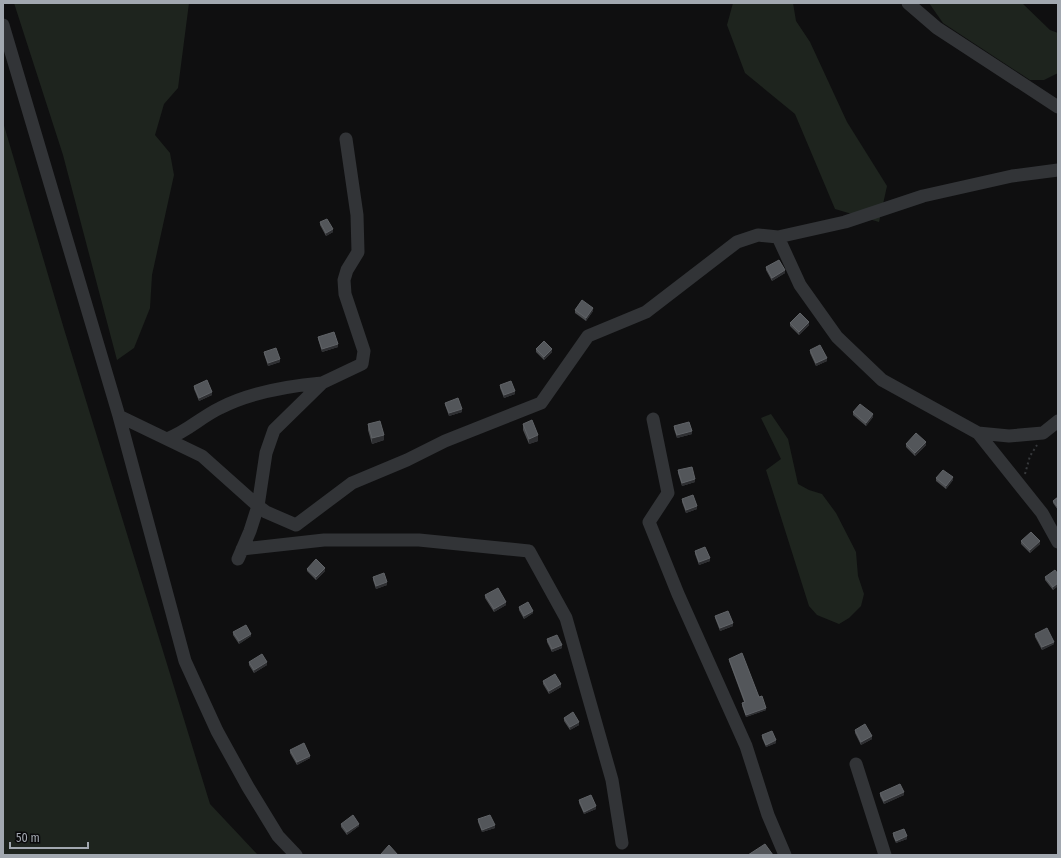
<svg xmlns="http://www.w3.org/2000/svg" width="1061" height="858" viewBox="0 0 1061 858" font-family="'Fira Sans Condensed',sans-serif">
<rect width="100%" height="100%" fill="#0f0f10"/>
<!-- green -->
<path fill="#1e241e" d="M14,3h175l-11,85 -14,16 -9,31 15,18 4,22 -22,100 -2,33 -16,40 -17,12 -54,-205z
M733,3h60l3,18 14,21 37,80 40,64 -8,36 -44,-13 -40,-95 -50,-41 -18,-48z
M929,3h93l28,27 8,3v40l-14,7h-14l-87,-57z
M3,122l61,207 146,475 48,51h-255z
M771,414l17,25 10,45 11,6 13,4 14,19 20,39 2,24 6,18 -3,12 -12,12 -10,6 -22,-9 -8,-9 -43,-136 15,-11 -20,-41z"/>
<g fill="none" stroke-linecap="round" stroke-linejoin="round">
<!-- path -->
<path stroke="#37393c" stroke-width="2" stroke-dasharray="2 3" stroke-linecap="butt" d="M1025,474l5,-18 7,-11"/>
<!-- minor -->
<path stroke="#323437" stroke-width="13" d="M908,3l29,25 121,79
M3,25l116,391 66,245 32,70 31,56 30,49 18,19
M778,237l67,-15 78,-26 89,-20 46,-6
M119,416l83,40 56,50 8,6 30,13 56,-42 55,-23 38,-19 96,-38 47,-67 58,-24 91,-70 21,-7 20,2 22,48 37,52 45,43 96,53 64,80 16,29
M653,419l15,74 -19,29 29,72 68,152 22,69 17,40
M978,433l31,3 34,-3 15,-12
M167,439c21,-8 34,-22 53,-31 31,-16 68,-22 102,-25
M242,549l82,-9h95l110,11 37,67 46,162 10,63
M238,559l12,-28 8,-25 8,-53 8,-23 48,-47 40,-19 2,-13 -19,-57 -1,-14 3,-10 11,-18 -1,-37 -11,-76
M856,764l29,91"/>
</g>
<!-- wall -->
<path fill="#4a4c4f" d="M320,222l13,10 -7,4 -6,-11z
M766,267l19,6 -13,8 -6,-11z
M575,310l18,1 -7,10 -11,-8z
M790,323l19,2 -10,10 -9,-9z
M318,337l20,10 -16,5 -4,-13z
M536,349l16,3 -8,8 -8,-8z
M810,350l17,11 -11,5 -6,-13z
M264,352l16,10 -12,4 -4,-12z
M500,385l15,9 -11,4 -4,-10z
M194,386l18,9 -13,6 -5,-12z
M445,403l17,9 -13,4 -4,-11z
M853,412l20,5 -7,9 -13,-11z
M368,424l16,16 -12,4 -4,-14z
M523,424l15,17 -9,3 -6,-14z
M674,426l18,8 -15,4 -3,-9z
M906,444l20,1 -11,11 -9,-9z
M678,470l17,12 -13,4 -4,-13z
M936,478l17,2 -7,9 -10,-8z
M1058,497v13l-5,-7v-2z
M682,499l15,10 -11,4 -4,-11z
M1021,541l19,3 -10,9 -9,-9z
M695,551l15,10 -11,4 -4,-11z
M307,569l18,2 -9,9 -9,-9z
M1058,574v12l-5,4 -8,-10v-3z
M373,577l14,8 -11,4 -3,-9z
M485,595l21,10 -12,7 -9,-14z
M519,607l14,6 -9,6 -5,-9z
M715,616l18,10 -13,5 -5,-13z
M233,632l18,4 -12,8 -6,-9z
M1035,634l19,10 -12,6 -7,-13z
M547,639l15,9 -10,4 -5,-10z
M729,659l30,38 7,13 -20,7 -4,-11v-3l2,-1 -15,-41z
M249,662l18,3 -13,8 -5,-8z
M543,681l18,6 -12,7 -6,-10z
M564,718l15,7 -9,5 -6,-9z
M855,730l17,9 -11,6 -6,-12z
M762,735l14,8 -10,4 -4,-9z
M290,750l20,8 -13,7 -7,-12z
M880,793l24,2 -20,9 -4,-8z
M579,800l17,9 -12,5 -5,-11z
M478,819l17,9 -13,4 -4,-10z
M341,824l18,2 -12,9 -6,-8z
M893,833l14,6 -11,4 -3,-7z"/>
<!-- shaded-wall -->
<path fill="#2e2f32" d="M333,229v3l-7,4v-3z
M785,270v3l-13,8v-3z
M593,308v3l-7,10v-3z
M809,322v3l-10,10v-3z
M338,344v3l-16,5v-3z
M552,349v3l-8,8v-3z
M827,358v3l-11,5v-3z
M280,359v3l-12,4v-3z
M515,391v3l-11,4v-3z
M212,392v3l-13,6v-3z
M462,409v3l-13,4v-3z
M873,414v3l-7,9v-3z
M692,431v3l-15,4v-3z
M384,435v5l-12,4v-6z
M538,435v6l-9,3v-5z
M926,442v3l-11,11v-3z
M953,477v3l-7,9v-3z
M695,479v3l-13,4v-3z
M697,506v3l-11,4v-3z
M1040,541v3l-10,9v-3z
M710,558v3l-11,4v-3z
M325,568v3l-9,9v-3z
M387,582v3l-11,4v-3z
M1058,583v3l-5,4v-3z
M506,602v3l-12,7v-3z
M533,611v2l-9,6v-3z
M733,623v3l-13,5v-3z
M251,634v2l-12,8v-3z
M1054,642v2l-12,6v-3z
M562,645v3l-10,4v-3z
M267,662v3l-13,8v-3z
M561,684v3l-12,7v-3z
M766,708v2l-20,7v-2z
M579,722v3l-9,5v-3z
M872,736v3l-11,6v-3z
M776,740v3l-10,4v-2z
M310,756v2l-13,7v-3z
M904,792v3l-20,9v-3z
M596,806v3l-12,5v-2z
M359,824v2l-12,9v-3z
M495,825v3l-13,4v-2z
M907,836v3l-11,4v-2z"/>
<!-- building -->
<path fill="#53565a" stroke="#606367" d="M327,219l6,10 -7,4 -6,-11z
M779,260l6,10 -13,8 -6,-11z
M582,300l11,8 -7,10 -11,-8z
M800,313l9,9 -10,10 -9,-9z
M334,332l4,12 -16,5 -4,-12z
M544,341l8,8 -8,8 -8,-8z
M820,345l7,13 -11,5 -6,-13z
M276,348l4,11 -12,4 -4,-11z
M207,380l5,12 -13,6 -5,-12z
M511,381l4,10 -11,4 -4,-10z
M458,398l4,11 -13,4 -4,-10z
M860,404l13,10 -7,9 -13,-11z
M532,420l6,15 -9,4 -6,-15z
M380,421l4,14 -12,3 -4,-14z
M689,422l3,9 -15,4 -3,-9z
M916,433l10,9 -11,11 -9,-9z
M692,467l3,12 -13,4 -4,-13z
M943,470l10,7 -7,9 -10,-8z
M693,495l4,11 -11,4 -4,-11z
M1058,497v10l-5,-6z
M1031,532l9,9 -10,9 -9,-9z
M705,547l5,11 -11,4 -4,-11z
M316,559l9,9 -9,9 -9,-8z
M1055,570l3,4v9l-5,4 -8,-10z
M384,573l3,9 -11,4 -3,-9z
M498,588l8,14 -12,7 -9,-14z
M528,602l5,9 -9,5 -5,-9z
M728,611l5,12 -13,5 -5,-12z
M246,625l5,9 -12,7 -6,-9z
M1047,628l7,14 -12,5 -7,-13z
M557,635l5,10 -10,4 -5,-10z
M742,653l17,44 3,-1 4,12 -20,7 -4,-12 3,-1 -16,-43z
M262,654l5,8 -13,8 -5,-8z
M555,674l6,10 -12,7 -6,-10z
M573,712l6,10 -9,5 -6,-9z
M865,724l7,12 -11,6 -6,-12z
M772,731l4,9 -10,5 -4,-10z
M304,743l6,13 -13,6 -7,-12z
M900,784l4,8 -20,9 -4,-8z
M591,795l5,11 -12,6 -5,-12z
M353,815l6,9 -12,8 -6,-8z
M490,815l5,10 -13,5 -4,-11z
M904,829l3,7 -11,5 -3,-8z
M765,844l8,11h-25z
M389,845l9,10h-16l-1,-1z"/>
<!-- border -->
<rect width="1061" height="858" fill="none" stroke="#a2a8b0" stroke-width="8"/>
<!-- scale -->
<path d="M10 842v6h78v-6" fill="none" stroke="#a2a8b0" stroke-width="2"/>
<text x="16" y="842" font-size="12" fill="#a2a8b0" stroke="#0a0a0b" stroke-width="3" paint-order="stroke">50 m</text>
</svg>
